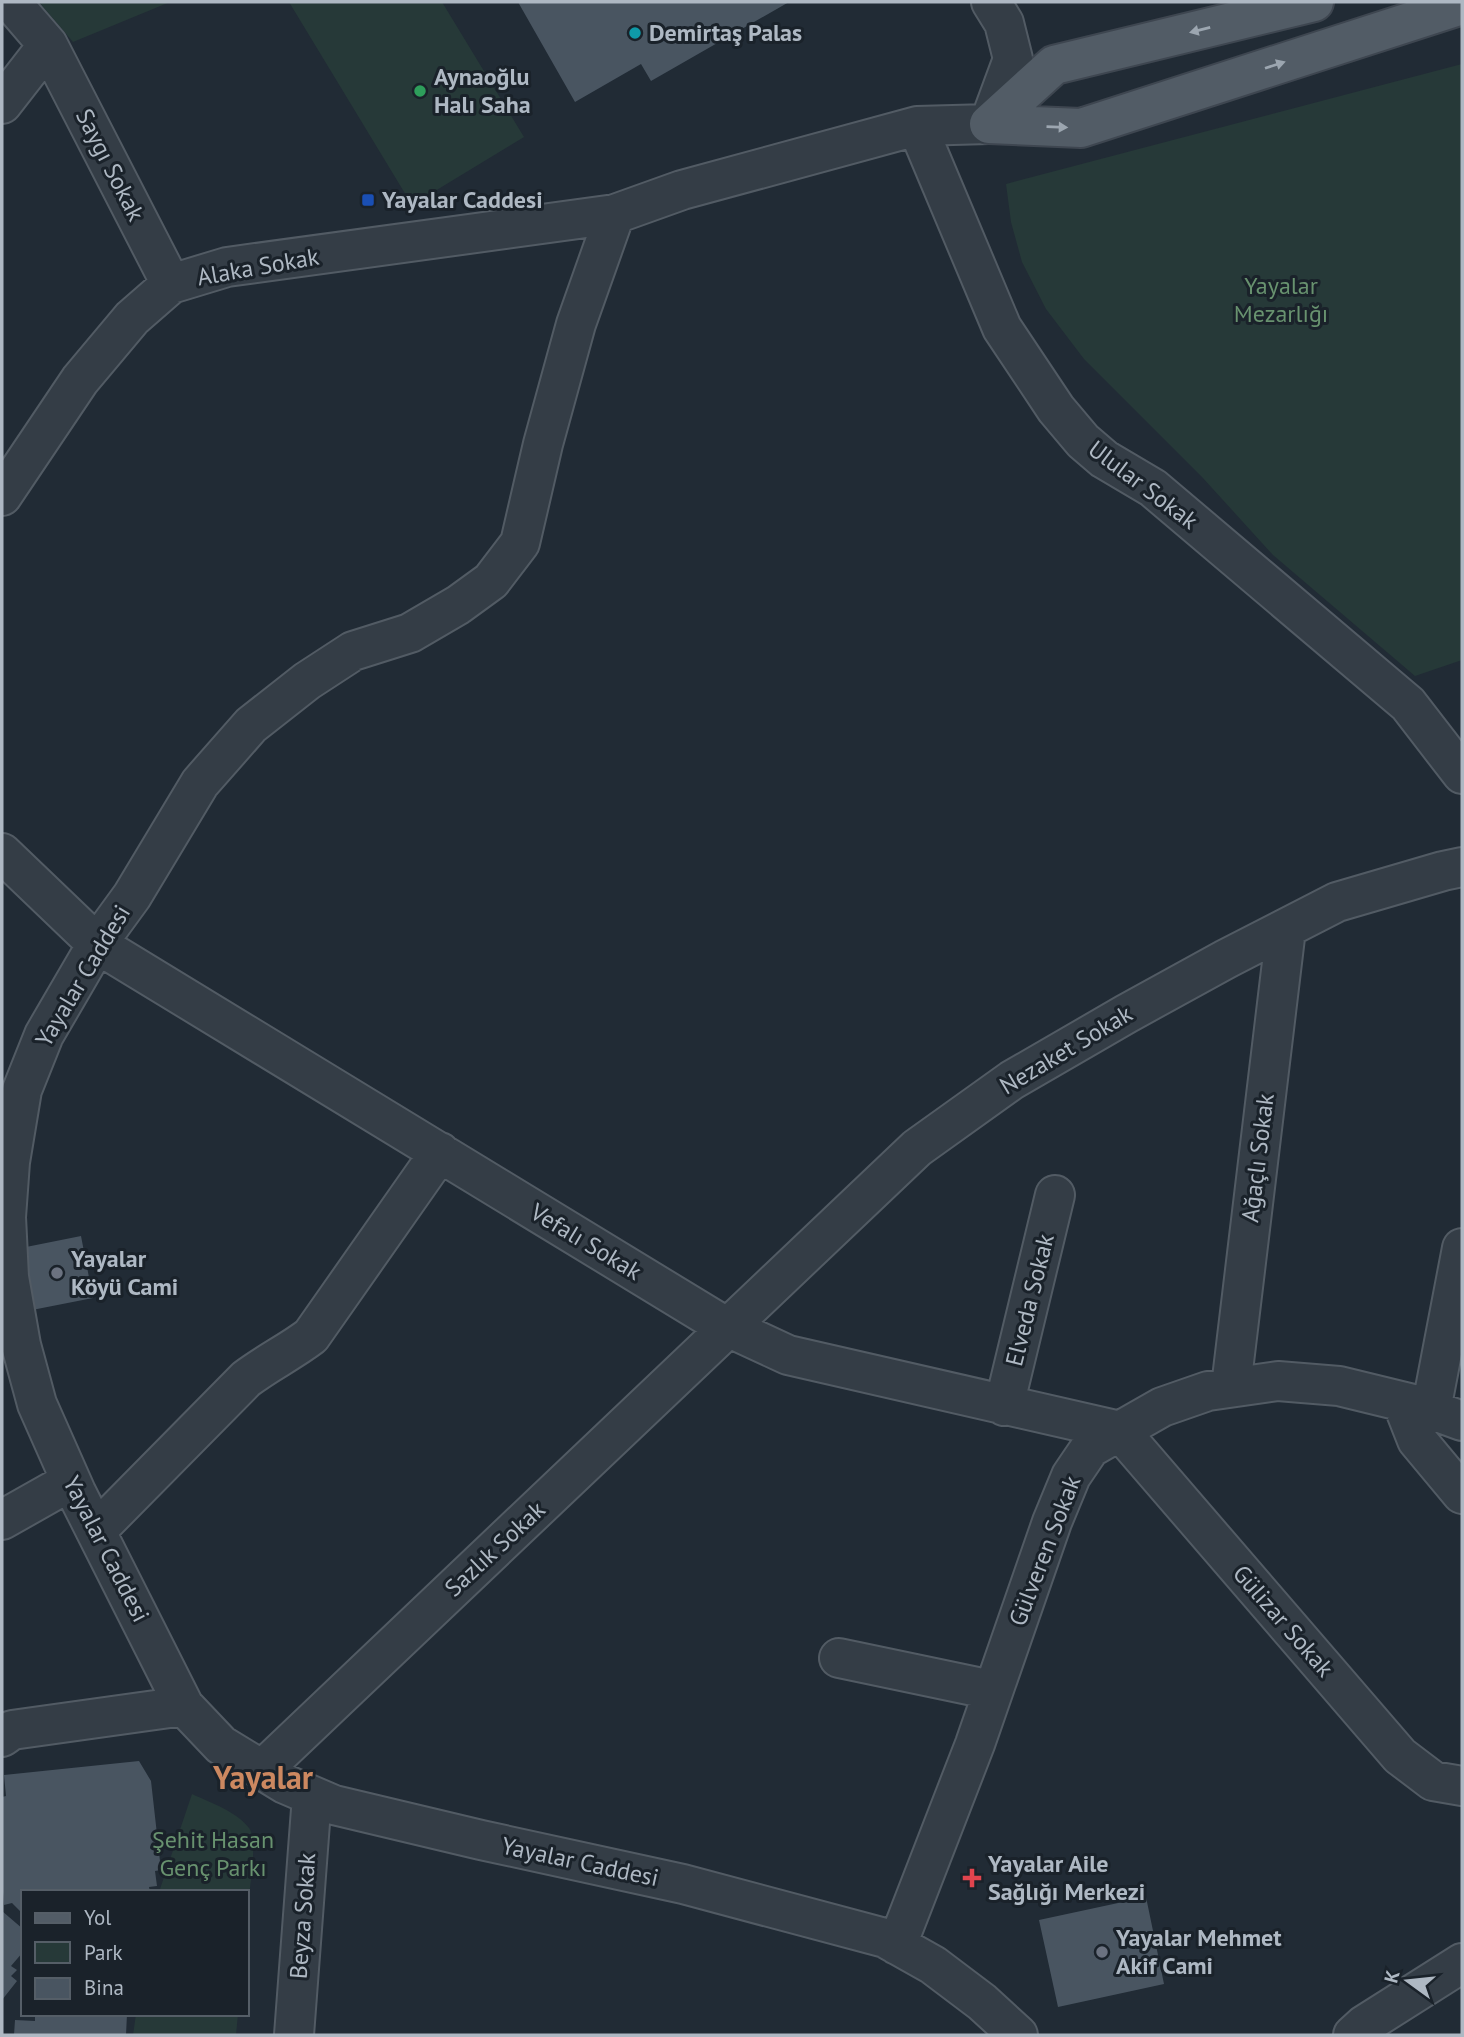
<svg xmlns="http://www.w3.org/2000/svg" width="1464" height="2037" viewBox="0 0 1464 2037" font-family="'PT Sans',sans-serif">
<rect width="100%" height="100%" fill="#212b35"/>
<!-- green -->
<path fill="#263938" d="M39,2h131l-97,40z
M289,2h153l82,135 -112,68z
M1462,64v596l-47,16 -142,-121 -71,-78 -118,-118 -38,-50 -24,-47 -11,-40 -5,-38z
M192,1794c19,9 44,17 57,34 10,13 -1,68 -2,86v-22h-88z
M136,2014h102l-2,21h-103z"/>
<!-- building -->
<path fill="#495561" d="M518,2h271l-138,79 -10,-17 -66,38z
M81,1236l12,62 -61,12 -11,-62z
M139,1761l12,20 10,89 -6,1 2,15 -8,1 1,5h-127v22l-11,-11 -8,2 -2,-26v-82l4,-1 -2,-21z
M1146,1897l18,87 -106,23 -19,-87z
M2,1911l21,18v23l-12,14 6,4 -6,6 6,5 -15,19z
M35,2014h92l-1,21h-112l1,-15 20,1z"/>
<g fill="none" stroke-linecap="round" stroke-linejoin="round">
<!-- minor casing -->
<g stroke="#525b64" stroke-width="42">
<path id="minor" d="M11,2l37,43 123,239
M2,104l46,-59
M917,126l85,202 54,81 27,32 21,18 49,29 255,216 54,70
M615,214l-39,110 -33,120 -23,99 -29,38 -33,24 -48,28 -57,18 -46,30 -56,44 -51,58 -68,113 -35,48 -53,91 -22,55 -12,72 -4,55 3,60 12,68 16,59 39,88 108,214 37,39 64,39 49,21 147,35 202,44 202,54 48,27 49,37 36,33
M2,496l78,-116 52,-62 39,-34 56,-17 388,-53 67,-24 235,-64 72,-2 24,-65 -9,-36 -13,-21
M2,853l95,91 624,380 67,31 332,76 280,325 33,25 29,5
M1231,1387l55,-458
M1402,1402l15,38 45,54
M1004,1406l51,-211
M1431,1410l31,-162
M2,1520l69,-39
M96,1531l150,-152c21,-16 44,-27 65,-43l129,-184
M839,1658l153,32
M2,1737l10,-7 172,-24
M262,1770l655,-622 95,-68 114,-66 100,-55 111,-57 106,-31 19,-4
M897,1945l78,-201 77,-222 19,-46 19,-28 72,-41 46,-16 70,-10 61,5 82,20 41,15
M294,2035l18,-239
M1353,2035l11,-10 98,-62"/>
</g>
<!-- major casing -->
<g stroke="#3e4650" stroke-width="42">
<path id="major" d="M989,124l92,4 381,-123
M989,124l65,-59 260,-63"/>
</g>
<!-- minor -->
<use href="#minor" stroke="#343d46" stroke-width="38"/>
<!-- major -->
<use href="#major" stroke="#525c66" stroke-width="38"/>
</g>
<!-- one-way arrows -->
<defs><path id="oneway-solid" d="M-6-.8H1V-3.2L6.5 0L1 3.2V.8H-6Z" transform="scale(1.75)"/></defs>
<g fill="#9ca6b0">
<use href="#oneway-solid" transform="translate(1200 30) rotate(166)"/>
<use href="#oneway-solid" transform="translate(1275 65) rotate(-18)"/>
<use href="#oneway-solid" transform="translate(1057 127) rotate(2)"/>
</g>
<!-- markers -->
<circle fill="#0f9aa8" stroke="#1a222a" stroke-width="2.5" cx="635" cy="33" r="7"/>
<circle fill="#2e9e5b" stroke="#1a222a" stroke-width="2.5" cx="420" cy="91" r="7"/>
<rect fill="#1a4fb4" stroke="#1a222a" stroke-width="2.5" x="361" y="193" width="14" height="14" rx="3.5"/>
<g fill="#6b7280" stroke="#1a222a" stroke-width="2.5">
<circle cx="57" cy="1273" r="7"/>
<circle cx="1102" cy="1952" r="7"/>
</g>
<path fill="#e0444e" stroke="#1a222a" stroke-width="2.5" d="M968.5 1867.5h7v7h7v7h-7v7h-7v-7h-7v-7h7z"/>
<g text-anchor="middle" stroke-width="6" stroke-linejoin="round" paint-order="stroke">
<!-- poi labels -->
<g font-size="24" font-weight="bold" fill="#aeb8c3" stroke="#1a222a" text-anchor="start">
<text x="649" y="41">Demirtaş Palas</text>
<text x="434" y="85">Aynaoğlu<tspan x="434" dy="28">Halı Saha</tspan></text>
<text x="382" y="208">Yayalar Caddesi</text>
<text x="71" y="1267">Yayalar<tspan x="71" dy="28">Köyü Cami</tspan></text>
<text x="988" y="1872">Yayalar Aile<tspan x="988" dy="28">Sağlığı Merkezi</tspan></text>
<text x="1116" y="1946">Yayalar Mehmet<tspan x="1116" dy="28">Akif Cami</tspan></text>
</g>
<!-- street labels -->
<g font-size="24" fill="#aeb8c3" stroke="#1a222a">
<text transform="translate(110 165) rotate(63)" y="8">Saygı Sokak</text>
<text transform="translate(258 267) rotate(-10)" y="8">Alaka Sokak</text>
<text transform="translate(1143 485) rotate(37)" y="8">Ulular Sokak</text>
<text transform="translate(83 976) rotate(-59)" y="8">Yayalar Caddesi</text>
<text transform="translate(1066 1050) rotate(-31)" y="8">Nezaket Sokak</text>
<text transform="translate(1258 1158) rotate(-83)" y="8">Ağaçlı Sokak</text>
<text transform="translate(586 1242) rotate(31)" y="8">Vefalı Sokak</text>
<text transform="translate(1030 1300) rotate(-76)" y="8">Elveda Sokak</text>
<text transform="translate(106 1549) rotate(63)" y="8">Yayalar Caddesi</text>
<text transform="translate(495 1549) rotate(-43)" y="8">Sazlık Sokak</text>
<text transform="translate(1045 1551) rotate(-69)" y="8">Gülveren Sokak</text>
<text transform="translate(1283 1621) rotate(49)" y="8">Gülizar Sokak</text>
<text transform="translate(580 1862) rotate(12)" y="8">Yayalar Caddesi</text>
<text transform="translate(303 1916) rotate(-86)" y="8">Beyza Sokak</text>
</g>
<!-- park labels -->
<g font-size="24" fill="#68926f" stroke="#1a222a">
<text x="1281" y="294">Yayalar<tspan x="1281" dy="28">Mezarlığı</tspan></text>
<text x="213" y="1848">Şehit Hasan<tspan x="213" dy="28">Genç Parkı</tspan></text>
</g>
<!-- district labels -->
<g font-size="32" font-weight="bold" fill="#cc8860" stroke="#1a222a">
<text x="263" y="1789">Yayalar</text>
</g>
</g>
<!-- border -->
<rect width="1464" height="2037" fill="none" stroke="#aeb8c3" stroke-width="7"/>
<!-- legend -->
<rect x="21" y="1890" width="228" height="126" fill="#1a222a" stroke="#555e67" stroke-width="2"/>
<rect x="35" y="1913" width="35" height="10" fill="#525c66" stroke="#555e67" stroke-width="2"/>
<text x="84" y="1925" font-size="21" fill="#aeb8c3">Yol</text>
<rect x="35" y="1942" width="35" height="21" fill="#263938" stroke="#555e67" stroke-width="2"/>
<text x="84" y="1960" font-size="21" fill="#aeb8c3">Park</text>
<rect x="35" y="1978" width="35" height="21" fill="#495561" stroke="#555e67" stroke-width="2"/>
<text x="84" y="1995" font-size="21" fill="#aeb8c3">Bina</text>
<!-- north arrow -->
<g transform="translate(1408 1981) rotate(285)" stroke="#1a222a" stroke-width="5" paint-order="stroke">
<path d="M0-5L12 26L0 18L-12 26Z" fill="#aeb8c3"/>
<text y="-10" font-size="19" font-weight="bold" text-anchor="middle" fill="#aeb8c3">K</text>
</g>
</svg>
